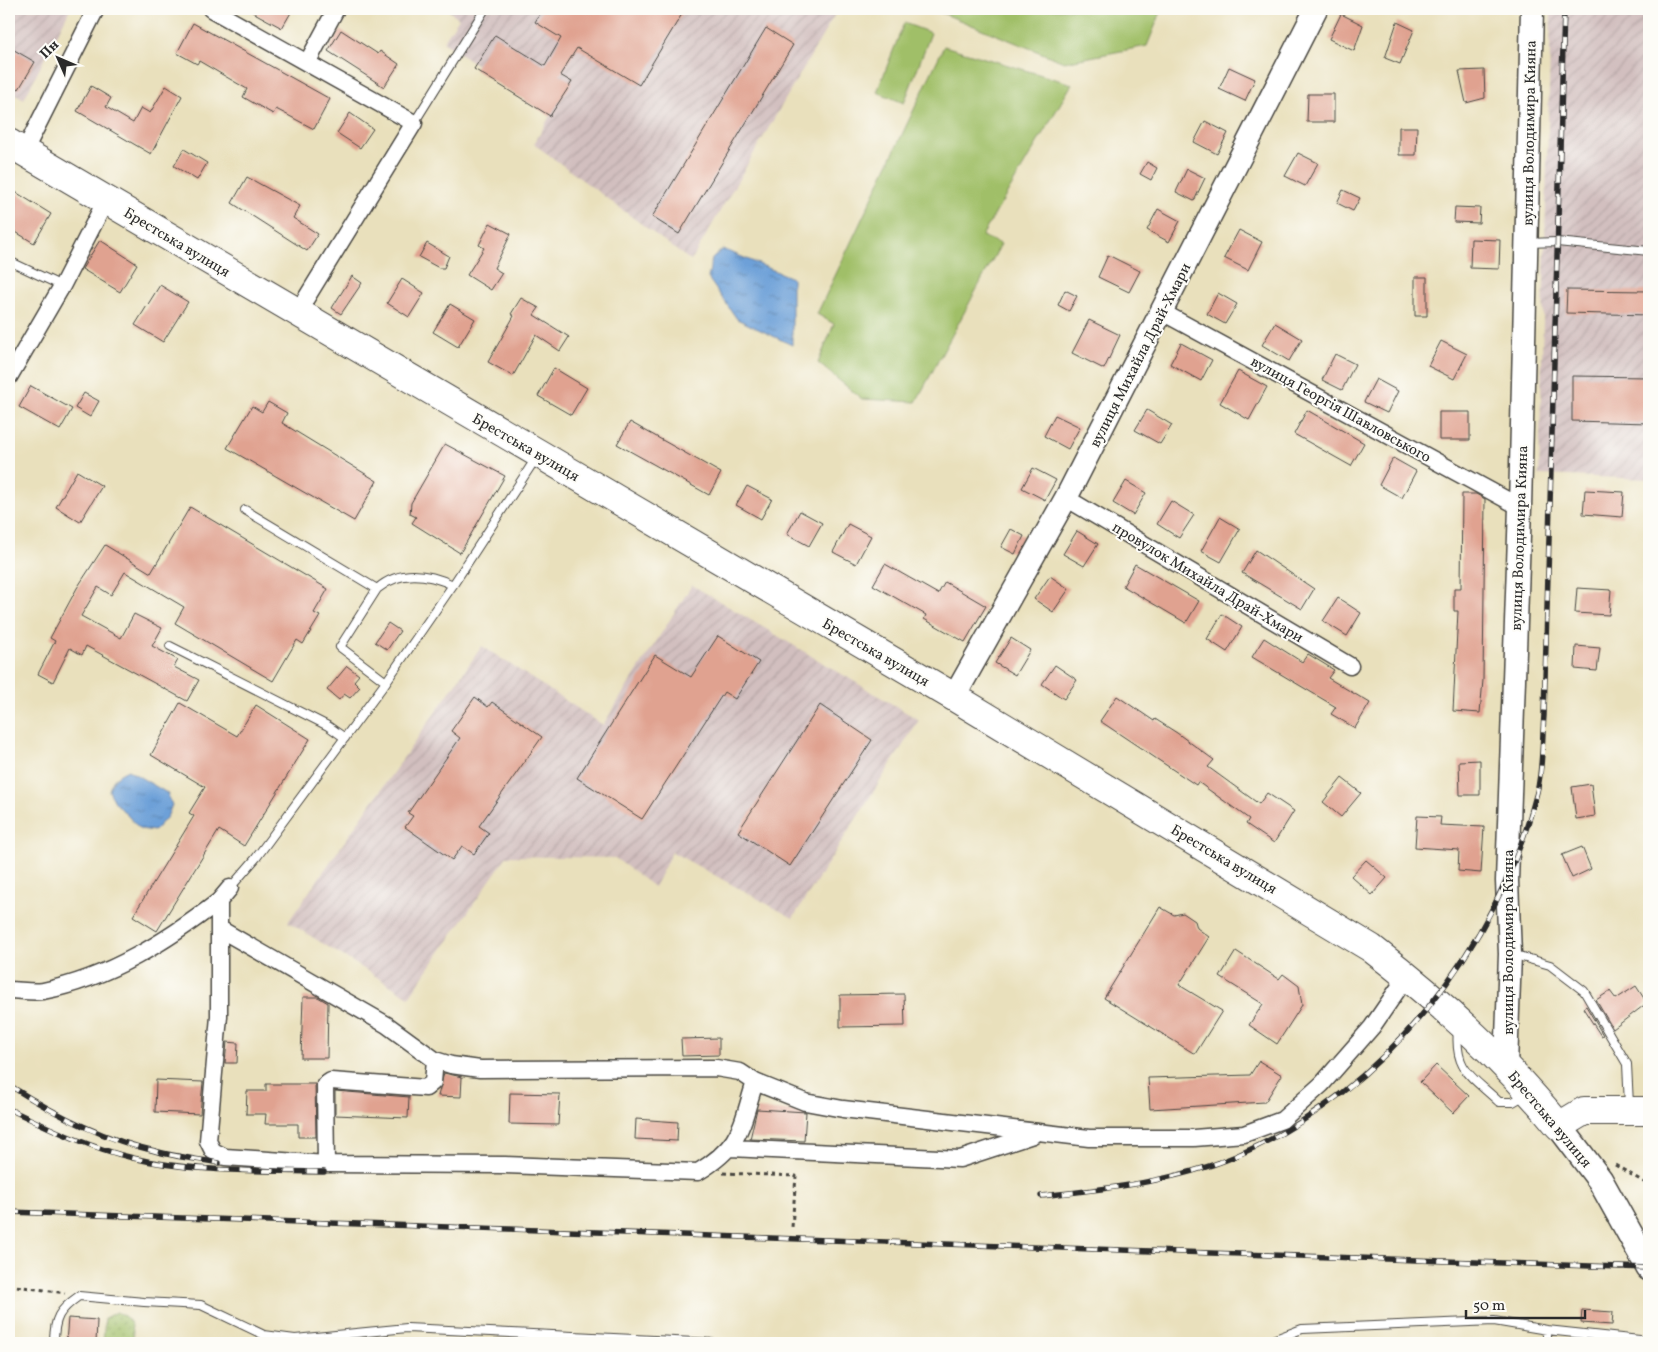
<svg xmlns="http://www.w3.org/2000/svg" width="1658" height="1352" viewBox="0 0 1658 1352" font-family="Vollkorn,serif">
<defs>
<pattern id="industrial-furrows" width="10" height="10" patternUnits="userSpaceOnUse" patternTransform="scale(1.25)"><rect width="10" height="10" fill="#d2bfbf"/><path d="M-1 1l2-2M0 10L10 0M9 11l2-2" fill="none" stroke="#b4a4a4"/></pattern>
<pattern id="grass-dots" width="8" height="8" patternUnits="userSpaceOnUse" patternTransform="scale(1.25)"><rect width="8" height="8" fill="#a0bf67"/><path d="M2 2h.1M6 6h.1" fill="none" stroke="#839b55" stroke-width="1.8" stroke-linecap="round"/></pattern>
<pattern id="water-ripples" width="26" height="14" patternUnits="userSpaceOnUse" patternTransform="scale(1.25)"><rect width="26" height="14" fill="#6da0d8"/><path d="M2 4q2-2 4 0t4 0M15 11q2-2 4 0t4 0" fill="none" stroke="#5a83af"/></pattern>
</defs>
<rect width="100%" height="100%" fill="#fdfcf7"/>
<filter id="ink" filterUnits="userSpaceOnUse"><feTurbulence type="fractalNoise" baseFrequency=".02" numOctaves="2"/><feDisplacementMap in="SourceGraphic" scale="10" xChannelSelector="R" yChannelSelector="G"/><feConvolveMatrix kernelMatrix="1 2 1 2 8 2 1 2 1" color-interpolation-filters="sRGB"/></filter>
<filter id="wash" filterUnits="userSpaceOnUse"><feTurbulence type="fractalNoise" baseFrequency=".0096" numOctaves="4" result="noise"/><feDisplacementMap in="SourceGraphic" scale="20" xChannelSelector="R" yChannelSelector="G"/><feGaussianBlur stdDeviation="1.12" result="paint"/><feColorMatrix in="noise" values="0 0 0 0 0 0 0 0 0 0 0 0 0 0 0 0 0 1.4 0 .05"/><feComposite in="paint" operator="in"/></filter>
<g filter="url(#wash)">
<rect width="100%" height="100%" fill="#e9e0bc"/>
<!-- industrial -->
<path fill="url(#industrial-furrows)" d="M9,9h61l-46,90 -15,-9z
M446,9h392l-147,252 -157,-117 16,-28 -76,-47 2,-5 -33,-22 16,-24z
M1551,9h98v470l-110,-4z
M692,585l227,135 -126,198 -121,-66 -18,35 -39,-29 -108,-2 -98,141 -121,-75 194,-276 121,79z"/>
<!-- grass -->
<path fill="url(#grass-dots)" stroke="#667549" d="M116,1312c16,6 18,15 17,31h-30l2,-25z"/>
<!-- garden -->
<path fill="#a0bf67" stroke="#667549" d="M932,9h-1h231l-15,37 -83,16z
M904,23l27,10 -27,70 -27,-11z
M944,46l128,38 -90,152 19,8 -85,158 -54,-3 -44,-36 16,-39 -17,-10z"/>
<!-- water -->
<path fill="url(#water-ripples)" stroke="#4c6682" d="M723,249l69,29v67l-55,-26 -29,-41 4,-19z
M128,770l39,23 5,12 -5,12 -13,14 -14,-2 -25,-27 -6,-11c3,-12 8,-16 19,-21z"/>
<g id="blocks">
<!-- building -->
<path fill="#e0a290" d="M247,9h46l-11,19z
M543,9h142l-46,76 -62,-37 -17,27 12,7 -22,34 -76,-47 21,-34 50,31 16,-28 -26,-16z
M1341,14l22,11 -9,26 -25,-12z
M1397,22l17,8 -14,34 -15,-6z
M193,23l137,76 -16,30 -38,-20 -3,5 -30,-17 4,-8 -48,-28 -2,3 -20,-11z
M766,28l27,17 -114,189 -27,-17z
M341,30l37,24 2,-3 19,13 -15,23 -56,-36z
M9,47l26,15 -16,27 -10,-6z
M1229,67l26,12 -10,22 -26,-12z
M1484,70l1,28 -19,5 -7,-32z
M91,86l20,12 -5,9 27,16 8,-15 9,5 16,-27 16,10 -31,58 -74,-43z
M1308,94h26v28h-27z
M350,113l23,16 -13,19 -23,-15z
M1205,121l23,12 -11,21 -23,-12z
M1399,127h18l-1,28h-17z
M184,149l23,14 -10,17 -23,-14z
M1298,153l20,10 -13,23 -20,-10z
M1147,162l10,6 -6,12 -11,-6z
M1187,169l18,9 -11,23 -18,-9z
M247,177l53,29 -7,12 25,16 -11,17 -75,-48z
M9,188l42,26 -17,29 -25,-15z
M1343,190l17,8 -7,13 -16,-8z
M1455,207l25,1 -1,15 -25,-1z
M1158,209l22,12 -11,21 -22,-12z
M490,223l21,11 -17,34 8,5 -11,17 -24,-15 17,-27 -5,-3z
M1239,230l23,12 -14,28 -24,-12z
M1471,239l29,1 -1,29 -29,-1z
M100,240l37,24 -17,28 -38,-23z
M427,243l22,13 -5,12h-5l-20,-11z
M1108,255l32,16 -11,21 -31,-15z
M352,276l10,7 -21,31 -9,-6z
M1415,277h12v39h-12z
M402,279l22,14 -15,24 -22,-14z
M160,285l28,17 -25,40 -28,-17z
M1065,290l12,6 -8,15 -11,-6z
M1567,290l82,1v24l-83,-2z
M1218,293l19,11 -12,20 -18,-10z
M521,298l18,10 -5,7 35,22 -9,14 -24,-16 -23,41 -25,-14 26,-46 -3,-2z
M450,304l25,15 -17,28 -25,-15z
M1089,320l31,15 -16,34 -32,-16z
M1275,323l27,16 -13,22 -27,-16z
M1441,341l26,13 -13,25 -26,-13z
M1181,343l31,17 -11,21 -31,-17z
M1335,354l20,10 -13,26 -20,-10z
M554,368l33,20 -16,27 -33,-19z
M1238,371l29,16 -18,33 -29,-17z
M1572,376l77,1v46l-77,-2z
M1376,379l22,12 -11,22 -23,-11z
M31,386l41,23 -12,21 -41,-23z
M84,393l15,8 -9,16 -15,-9z
M268,402l19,11 -5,10 95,58 -23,40 -127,-73 25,-42 10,6z
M1147,410l25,15 -12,19 -25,-14z
M1307,410l57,33 -13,23 -57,-32z
M1439,412h31v28h-31z
M1055,415l25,12 -12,22 -24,-13z
M630,422l91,51 -12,22 -92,-51z
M445,444l60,32 -45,77 -48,-30 4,-6 -6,-3 1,-11z
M1393,458l23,13 -14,27 -23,-13z
M1033,468l23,12 -11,20 -23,-12z
M77,471l25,15 -22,36 -24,-15z
M1126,481l20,12 -13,22 -20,-12z
M747,486l25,13 -11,20 -25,-14z
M1585,490l39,2 -2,25 -39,-3z
M1462,494h14l9,5 -2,181 -3,33 -27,-2 5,-100h-4v-23h7z
M1171,501l23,14 -15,23 -22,-14z
M190,507l138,82 -14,24 6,3 -17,28 -6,-4 -24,41 -98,-58 9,-16 -59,-35 -14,23 -13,-8 -17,29 40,22 13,-24 28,14 -10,18 26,14 -4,7 25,13 -12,21 -101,-55 -4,9 -12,-7 -17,34 -15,-8 17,-33 -5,-3 27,-50 28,-43 46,28z
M800,511l22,12 -13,23 -22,-12z
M1220,517l20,12 -19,33 -20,-11z
M848,524l23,12 -15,28 -23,-12z
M1011,529l13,7 -9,18 -14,-7z
M1077,531l21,13 -14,22 -21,-12z
M1256,550l58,39 -12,20 -60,-36z
M885,564l53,30 7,-12 41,24 -21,36 -41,-23 2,-4 -53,-30z
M1135,564l64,37 -13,22 -63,-37z
M1050,576l19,13 -16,23 -19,-13z
M1577,588l34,2 -2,25 -34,-2z
M1338,598l23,15 -14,23 -24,-15z
M1222,614l20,13 -15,25 -20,-13z
M388,623l12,8 -13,19 -12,-8z
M718,636l41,26 -24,37 -11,-7 -82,127 -65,-41 78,-123 36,22z
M1011,638l19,12 -15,25 -20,-12z
M1264,638l38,24 6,-8 26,16 -6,8 42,25 -15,25 -24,-14 5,-7 -84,-50z
M1576,646l24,2 -3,23 -22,-2z
M1055,665l22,15 -13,19 -22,-15z
M347,666l12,9 -5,6 6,6 -10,11 -6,-4 -5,6 -12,-10z
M1117,696l37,25 1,-2 22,14 37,27 -6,7 51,37 8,-11 27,18 -20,32 -28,-19 3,-5 -51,-37 -2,3 -96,-64z
M475,697l13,10 4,-5 50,35 -63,89 10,7 -15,21 -12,-8 -10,14 -47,-33 8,-11 -5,-3 52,-75 -9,-7z
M180,703l57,33 19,-31 54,34 -66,107 -25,-16 -62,101 -24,-15 61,-100 -5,-3 16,-26 -54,-32z
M820,705l52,35 -82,126 -52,-34z
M1480,760v35h-20l-1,-34z
M1342,778l19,15 -20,24 -18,-15z
M1591,784l4,32 -19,3 -4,-32z
M1417,816l24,1 -1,8 44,2 -3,46 -23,-2 1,-21 -44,-3z
M1582,847l9,22 -19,9 -10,-23z
M1366,860l21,18 -15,17 -21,-19z
M1160,907l14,8 9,-2 12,8 2,7 12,9 -30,48 43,26 -27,43 -91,-56z
M1236,951l43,28 4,-5 16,12 3,19 -25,39 -28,-19 14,-21 -43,-27z
M1636,986l11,17 -34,26 -17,-29 14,-9 6,8z
M904,994l1,32 -65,1v-32z
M303,997h15l10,6 -1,55h-26z
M1586,1006l17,29 -2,1 -18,-28z
M719,1038v17l-37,1 -1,-17z
M227,1042l11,1 -1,20h-12z
M1259,1061l23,14 -17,27 -115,7 -2,-31 102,-3z
M1436,1065l33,31 -16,17 -33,-31z
M444,1073l18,4 -1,20 -23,-1z
M156,1080l47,2 -3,32 -45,-2z
M266,1084h49l1,53h-18v-13h-33l1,-10h-20l1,-23h19z
M335,1091l74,6 -1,21 -73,-3z
M510,1093l50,1 -2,31 -49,-1z
M757,1109l49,3 -2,29 -54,-2z
M636,1119l42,3 -1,19 -42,-2z
M1582,1310l31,2 -1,13 -31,-2z
M68,1318l29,2 -1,23h-30z"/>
</g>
</g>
<g filter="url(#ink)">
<use href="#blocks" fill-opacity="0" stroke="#484641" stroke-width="1"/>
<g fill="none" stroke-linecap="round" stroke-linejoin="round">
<!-- lane casing -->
<g stroke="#484641" stroke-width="10">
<path id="lane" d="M414,123l71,-114
M1528,243l29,-1 92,9
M9,261l53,25
M245,510l132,79c23,-20 50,-16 76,-4l83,-127
M377,589l-37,58 46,35
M170,646l158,80 17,12
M230,888l26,-30 130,-176 67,-97
M1512,954l38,11 34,26 43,73 2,41
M1458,1030c-4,41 14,46 41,72h14l12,-7
M54,1343c0,-25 5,-33 25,-47l65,6 57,3 63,30 31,4 112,-11 308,15
M1265,1343l37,-14 192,-8 53,9 102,11
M1547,1343v-13"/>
</g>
<!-- street casing -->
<g stroke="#484641" stroke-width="19">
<path id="street" d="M211,9l203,114 -117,190
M307,63l29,-54
M24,152l72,-143
M1162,312l358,195
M9,377l53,-91 44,-86
M1066,498l284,168
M230,888l-11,13v115l-11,125 5,10 12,6 101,7 179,1 193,7c44,-27 42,-43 57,-90
M220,929l167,96 48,35
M9,990c10,0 24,3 34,1 66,-13 124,-50 176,-90
M731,1148l229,11 73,-24
M326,1164l-1,-79 6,-4 95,7 7,-6 2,-22 16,5 29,4 236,-1 24,4 15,10 50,20 38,7 246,29h105l50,-4 38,-14 40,-36 50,-57 35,-51"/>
</g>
<!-- secondary casing -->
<g stroke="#484641" stroke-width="25">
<path id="secondary" d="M954,697l112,-199 250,-489
M1506,1066l4,-112 -3,-73 13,-374 12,-498"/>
</g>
<!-- primary casing -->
<g stroke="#484641" stroke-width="28">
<path id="primary" d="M1559,1126l41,54 49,88"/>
</g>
<!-- highway casing -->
<g stroke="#484641" stroke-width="30">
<path id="highway" d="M9,143l945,554 417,251c69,53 133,111 188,178l25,-15h65"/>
</g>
<!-- path -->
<path stroke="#484641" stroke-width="3" stroke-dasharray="4 4" stroke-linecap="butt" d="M1615,1165l34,20
M723,1173l73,3 -4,51
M9,1285l56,8"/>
<!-- lane -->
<use href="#lane" stroke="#fff" stroke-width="8"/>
<!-- street -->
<use href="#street" stroke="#fff" stroke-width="16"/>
<!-- secondary -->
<use href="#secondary" stroke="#fff" stroke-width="22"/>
<!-- primary -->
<use href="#primary" stroke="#fff" stroke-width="25"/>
<!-- highway -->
<use href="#highway" stroke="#fff" stroke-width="28"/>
<!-- rail casing -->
<g stroke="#2b2b2b" stroke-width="5.5">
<path id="rail" d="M9,1085c45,29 93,54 146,66 20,6 43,8 64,12
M9,1109c40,19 81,39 124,49 61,15 128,12 191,14
M1041,1196c65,-7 133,-14 195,-40 148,-63 262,-210 301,-364 6,-24 5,-52 7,-77l20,-706
M9,1212l1640,56"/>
</g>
<!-- rail -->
<use href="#rail" stroke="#fdfcf7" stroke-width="4" stroke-dasharray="11" stroke-linecap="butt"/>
</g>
</g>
<g text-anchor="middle" stroke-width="4" stroke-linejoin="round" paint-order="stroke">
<!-- street labels -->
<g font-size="15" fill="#2b2b2b" stroke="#fdfcf7">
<text transform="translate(1529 133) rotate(-89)" y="5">вулиця Володимира Кияна</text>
<text transform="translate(177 242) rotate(31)" y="5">Брестська вулиця</text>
<text transform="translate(1140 355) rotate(-63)" y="5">вулиця Михайла Драй-Хмари</text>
<text transform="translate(1341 409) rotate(29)" y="5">вулиця Георгія Шавловського</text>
<text transform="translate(526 447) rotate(30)" y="5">Брестська вулиця</text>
<text transform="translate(1519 538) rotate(-88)" y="5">вулиця Володимира Кияна</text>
<text transform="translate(1208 582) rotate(31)" y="5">провулок Михайла Драй-Хмари</text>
<text transform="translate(876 652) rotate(30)" y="5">Брестська вулиця</text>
<text transform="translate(1224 859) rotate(31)" y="5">Брестська вулиця</text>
<text transform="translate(1508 942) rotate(-90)" y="5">вулиця Володимира Кияна</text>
<text transform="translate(1550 1119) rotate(50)" y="5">Брестська вулиця</text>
</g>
</g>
<!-- margin -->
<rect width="1658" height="1352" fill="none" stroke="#fdfcf7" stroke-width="30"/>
<!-- north arrow -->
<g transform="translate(58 58) rotate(315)" stroke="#fdfcf7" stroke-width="4" paint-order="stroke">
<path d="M0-4L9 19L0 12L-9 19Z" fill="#2b2b2b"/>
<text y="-8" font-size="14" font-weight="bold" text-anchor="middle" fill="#2b2b2b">Пн</text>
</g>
<!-- scale -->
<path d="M1466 1310v8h119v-8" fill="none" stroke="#2b2b2b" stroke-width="2.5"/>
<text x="1473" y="1310" font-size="15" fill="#2b2b2b" stroke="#fdfcf7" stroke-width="4" paint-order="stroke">50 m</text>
</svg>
